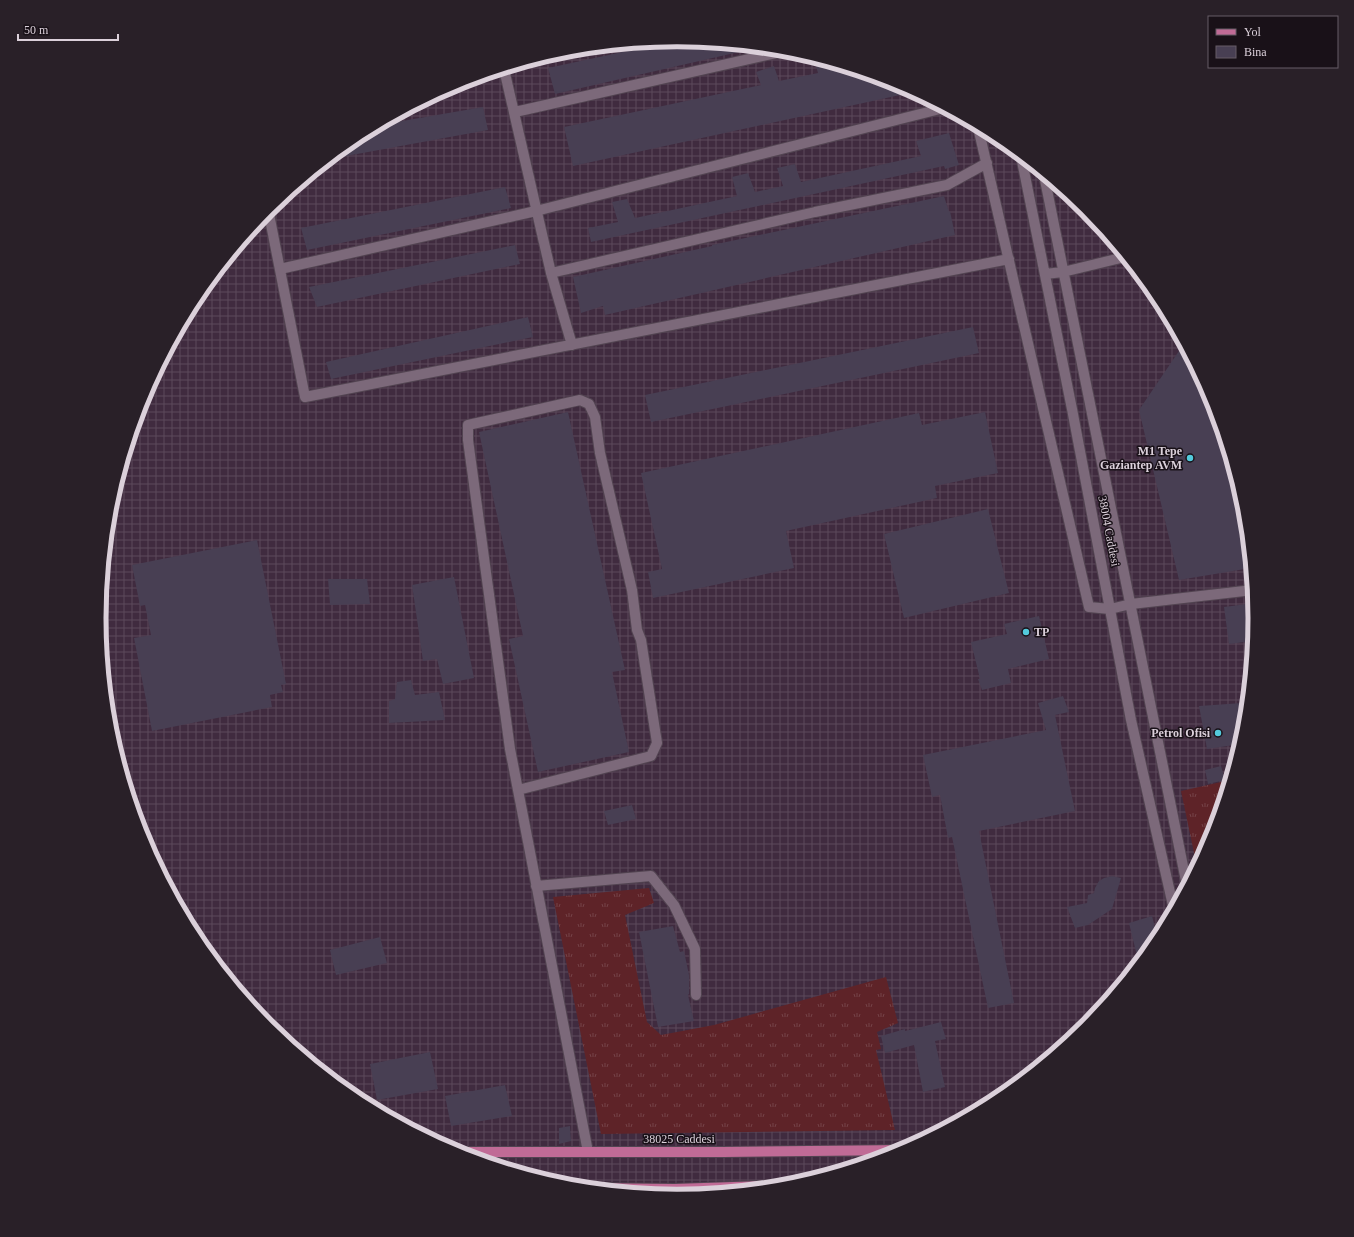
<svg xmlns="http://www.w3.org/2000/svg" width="1354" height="1237" viewBox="0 0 1354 1237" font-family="'Times New Roman',serif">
<defs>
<pattern id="industrial-grid" width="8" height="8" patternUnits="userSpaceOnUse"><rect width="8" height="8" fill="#402b3f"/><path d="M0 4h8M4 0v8" fill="none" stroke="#5b495a"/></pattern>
<pattern id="grass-tufts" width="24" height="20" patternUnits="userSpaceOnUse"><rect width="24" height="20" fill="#5e2328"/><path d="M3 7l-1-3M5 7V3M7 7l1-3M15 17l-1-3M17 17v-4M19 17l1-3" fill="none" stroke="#744247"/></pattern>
</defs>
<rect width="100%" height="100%" fill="#362634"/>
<!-- industrial -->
<path fill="url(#industrial-grid)" d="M100 619a577 577 0 1 1 1154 0a577 577 0 1 1-1154 0Z"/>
<!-- grass -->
<path fill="url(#grass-tufts)" d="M1230,780l-19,60 -14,27 -16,-76z
M649,888l5,15 -29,12 22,107 14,13 53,-10 172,-48 12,46 -21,9 4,17 -5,1 19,80 -294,4 -48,-237z"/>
<!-- building -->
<path fill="#483f53" d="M678,40l74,7v2l-197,45 -7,-26z
M814,59l85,25 15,8 -341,74 -9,-39 197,-42 -5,-13 18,-6 5,15 39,-8z
M483,107l5,23 -158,29 26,-22 23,-12z
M949,133l10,32 -14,4 -1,-3 -353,76 -3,-14 30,-6 -6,-20 15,-3 8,19 102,-22 -5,-19 16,-4 7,19 28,-6 -6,-18 18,-4 6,18 120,-26 -5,-15z
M505,187l6,21 -204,42 -6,-22z
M944,196l5,16 1,-1 5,24 -350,80 -2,-9 -22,7 -8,-36 139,-31v-1z
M515,245l5,19 -203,43 -8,-20z
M528,317l5,20 -202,42 -5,-17z
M973,327l6,26 -328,69 -6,-27z
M1183,345l29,52 32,109 7,62 -72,12 -40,-170z
M568,412l57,258 -13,2 17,80 -91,20 -29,-133 14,-3 -44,-204z
M985,412l13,61 -63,13 2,12 -151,33 8,37 -141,30 -5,-26 14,-3 -21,-96 278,-60 3,12z
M988,509l21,84 -105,25 -20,-84z
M257,540l29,144 -5,1 2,7 -13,3 2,12 -120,24 -18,-93 17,-3 -6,-30 -5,1 -8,-41z
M454,577l20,101 -31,6 -6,-25 -14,2 -11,-76z
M328,579h39l3,25 -40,1z
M1254,603l2,16 -3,22 -24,3 -5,-37z
M1039,616l10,43 -41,10 3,14 -29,7 -4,-11h2l-9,-37 36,-8 -3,-10z
M411,680l4,15 24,-3 6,28 -56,3v-22l6,-2 2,-17z
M1063,696l6,16 -14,3 20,96 -96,20 35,172 -26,5 -36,-171 -4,1 -8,-43 -8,2 -9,-42 123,-25 -8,-27z
M1242,703l1,9h3l-2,20 -3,12 -34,5 -8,-43z
M1221,766l4,14 -17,4 -3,-14z
M632,805l4,14 -28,6 -4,-14z
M1112,876l9,2 -9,31 -24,16 -13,3 -8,-21 20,-4 1,-8 6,-2 1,-5 4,-7 5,-3z
M1152,916l6,23 -11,14 -10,3 -8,-33z
M673,926l7,26 4,-1 5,24v19l-1,1 6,26 -36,6 -19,-95z
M380,937l7,26 -51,12 -6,-25z
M941,1022l5,17 -11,2 10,46 -22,5 -9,-47 -29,8 -4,-17 24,-7v2z
M430,1052l8,37 -61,11 -7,-36z
M505,1085l7,31 -61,10 -6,-30z
M570,1126l1,15 -12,3v-16z"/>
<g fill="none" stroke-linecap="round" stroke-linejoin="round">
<!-- minor casing -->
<g stroke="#524451" stroke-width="12">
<path id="minor" d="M504,69l47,204 21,72
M515,112l270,-61
M978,127l111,480 21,2 21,-5 122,-14
M1021,156l51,253 59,311 43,190
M1044,175l143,711
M268,209l37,188 704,-138
M280,269l256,-58 408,-103
M551,273l264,-61 132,-27 40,-22
M1045,274l18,-2 62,-15
M518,790l133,-34 6,-13 -16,-103 -4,-10 -5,-40 -32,-137 -5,-36 -6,-13 -9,-4 -112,25v15l42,309 8,41 70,362
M536,886l115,-10 23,29 21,44 1,46"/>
</g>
<!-- major casing -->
<g stroke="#524451" stroke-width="12">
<path id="major" d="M454,1152h269l181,-2
M586,1188l88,1 118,-4"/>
</g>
<!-- minor -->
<use href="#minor" stroke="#7c697a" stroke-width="10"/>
<!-- major -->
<use href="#major" stroke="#c06b96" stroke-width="10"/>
</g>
<!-- markers -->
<g fill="#53cadc" stroke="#191118" stroke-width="1.5">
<circle cx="1190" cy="458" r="4"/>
<circle cx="1026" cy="632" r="4"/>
<circle cx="1218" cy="733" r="4"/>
</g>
<g text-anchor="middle" stroke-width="3" stroke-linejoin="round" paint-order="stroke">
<!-- poi labels -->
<g font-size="12" font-weight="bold" fill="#dbd0da" stroke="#191118" text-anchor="end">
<text x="1182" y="455">M1 Tepe<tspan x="1182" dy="14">Gaziantep AVM</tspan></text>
<text x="1034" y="636" text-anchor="start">TP</text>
<text x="1210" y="737">Petrol Ofisi</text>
</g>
<!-- street labels -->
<g font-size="12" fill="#dbd0da" stroke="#191118">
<text transform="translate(1109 531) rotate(79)" y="4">38004 Caddesi</text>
<text x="679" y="1143">38025 Caddesi</text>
</g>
</g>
<!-- crop -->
<path d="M0 0H1354V1237H0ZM106 618a571 571 0 1 1 1142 0a571 571 0 1 1-1142 0Z" fill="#292028" fill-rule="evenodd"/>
<path fill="none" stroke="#dbd0da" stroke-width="5" d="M106 618a571 571 0 1 1 1142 0a571 571 0 1 1-1142 0Z"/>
<!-- legend -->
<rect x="1208" y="16" width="130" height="52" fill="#191118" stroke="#675d66"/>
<rect x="1216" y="29" width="20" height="6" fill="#c06b96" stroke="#675d66"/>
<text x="1244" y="36" font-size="12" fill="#dbd0da">Yol</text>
<rect x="1216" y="46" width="20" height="12" fill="#483f53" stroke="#675d66"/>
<text x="1244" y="56" font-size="12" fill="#dbd0da">Bina</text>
<!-- scale -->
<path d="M18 34v6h100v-6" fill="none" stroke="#dbd0da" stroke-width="2"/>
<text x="24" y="34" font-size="12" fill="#dbd0da" stroke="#191118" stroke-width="3" paint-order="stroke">50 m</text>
</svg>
